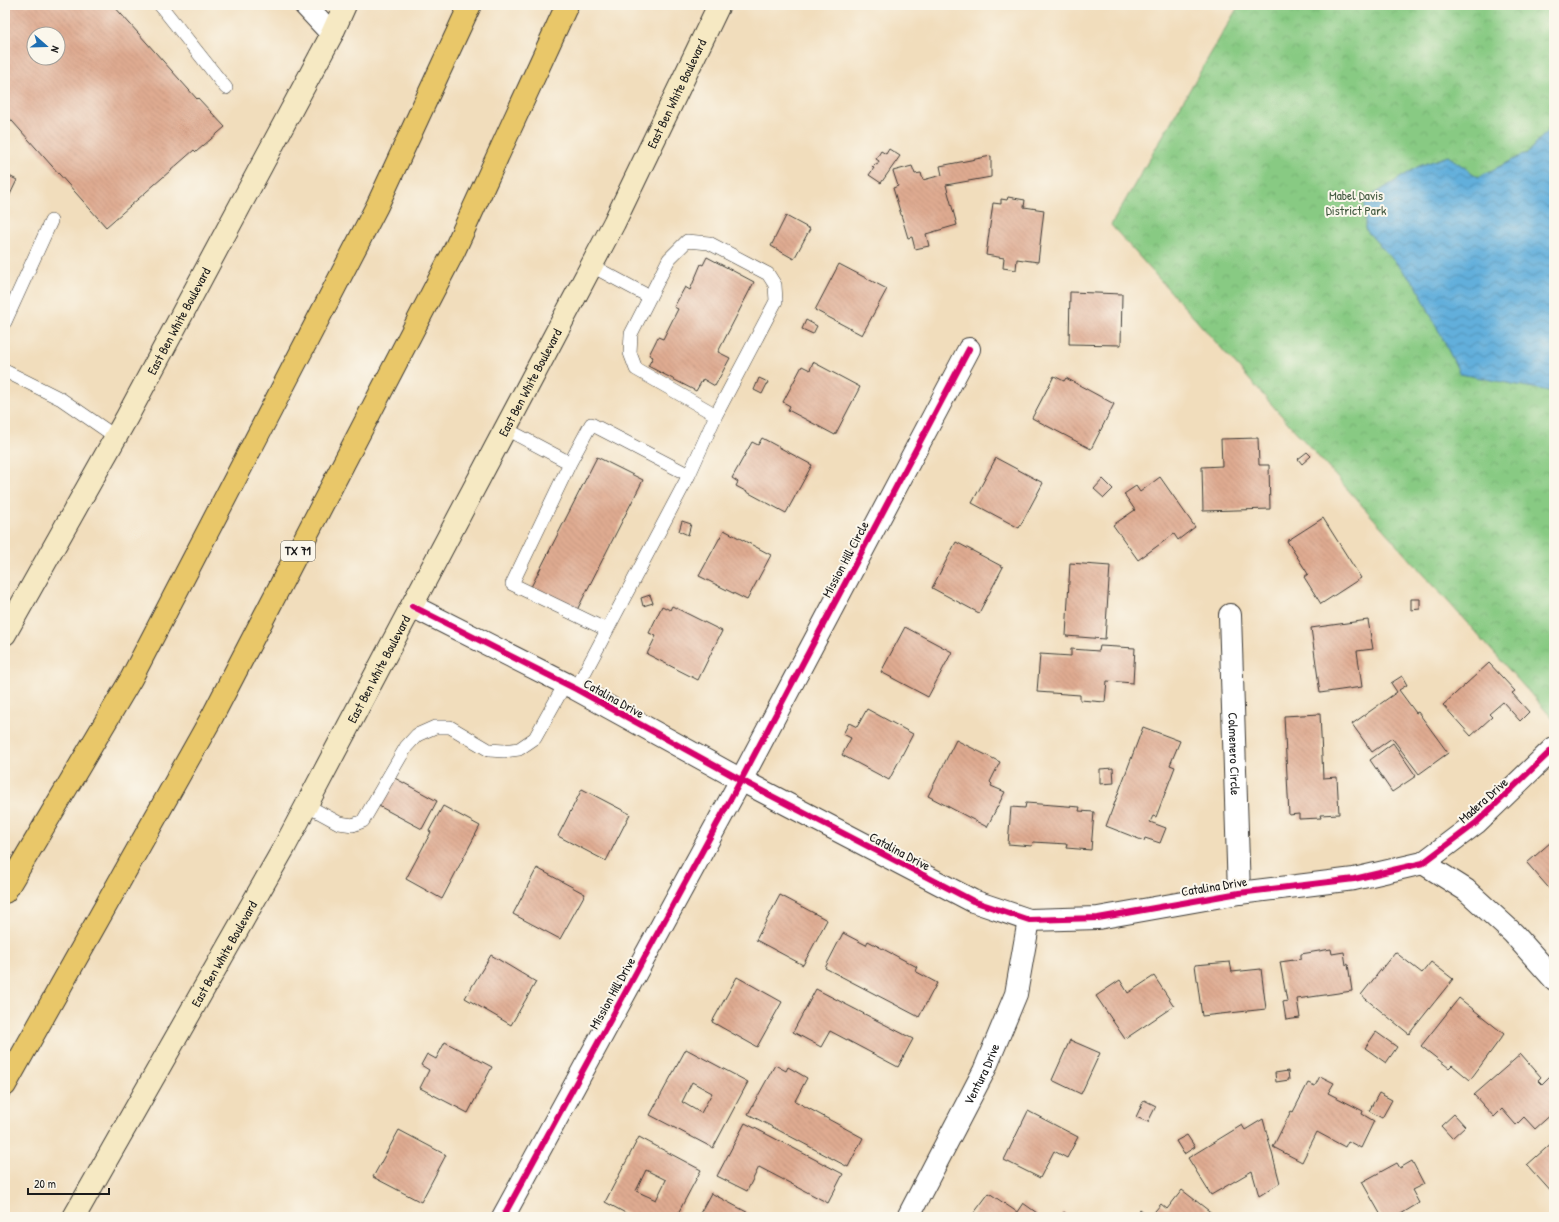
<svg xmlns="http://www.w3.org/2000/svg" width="1559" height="1222" viewBox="0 0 1559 1222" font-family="'Patrick Hand',sans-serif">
<defs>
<pattern id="park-crowns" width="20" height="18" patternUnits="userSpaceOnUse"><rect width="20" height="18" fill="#88ca83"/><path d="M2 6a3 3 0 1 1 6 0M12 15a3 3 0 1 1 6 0" fill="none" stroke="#75ad71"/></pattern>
<pattern id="water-waves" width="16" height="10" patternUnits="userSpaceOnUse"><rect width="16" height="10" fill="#62afdb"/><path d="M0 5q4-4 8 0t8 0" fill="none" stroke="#508eb1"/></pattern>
<pattern id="building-back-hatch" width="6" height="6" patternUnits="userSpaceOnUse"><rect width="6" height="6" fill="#dfab91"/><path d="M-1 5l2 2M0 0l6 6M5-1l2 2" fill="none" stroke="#bf937c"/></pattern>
</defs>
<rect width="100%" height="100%" fill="#fbf7ec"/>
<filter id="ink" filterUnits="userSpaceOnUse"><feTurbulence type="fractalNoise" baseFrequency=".025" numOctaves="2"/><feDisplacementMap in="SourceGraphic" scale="8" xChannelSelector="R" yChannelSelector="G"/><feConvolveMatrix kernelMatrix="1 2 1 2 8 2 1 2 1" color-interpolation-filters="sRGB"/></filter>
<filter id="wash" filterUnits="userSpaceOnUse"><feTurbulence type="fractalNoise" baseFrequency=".012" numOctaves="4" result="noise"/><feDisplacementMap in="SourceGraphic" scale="16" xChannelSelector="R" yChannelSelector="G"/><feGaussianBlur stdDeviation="0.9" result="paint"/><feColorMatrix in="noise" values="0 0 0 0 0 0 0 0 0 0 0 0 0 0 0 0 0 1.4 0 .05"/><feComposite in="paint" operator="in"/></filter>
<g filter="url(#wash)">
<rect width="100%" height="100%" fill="#f1ddbc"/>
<!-- park -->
<path fill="url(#park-crowns)" stroke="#527350" d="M1239,5h315v715l-443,-495z"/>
<!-- water -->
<path fill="url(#water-waves)" stroke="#3f667c" d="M1554,124v268l-94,-18 -44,-89 -51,-56v-29l54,-34 29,-10 30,21 49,-24z"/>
<g id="blocks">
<!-- building -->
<path fill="url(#building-back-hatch)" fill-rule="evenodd" d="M5,5h108l84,94 1,-1 27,29 -29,25 -2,-2 -88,77 -101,-114zM34,34h24v24h-24z
M889,149l11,7 -19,27 -12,-8 5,-7 -2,-1 3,-3 2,1 2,-4 -3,-2 5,-8 5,3z
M991,156v21l-45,8 11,40 -31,9 3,12 -14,3 -3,-12 -4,1 -15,-50 5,-2 -5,-15 19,-5 3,8 6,-1 2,7 19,-5 -2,-9z
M5,171l6,6 6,3 -12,25z
M1008,197l17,3 -1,7 20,3 -6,52 -21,-3 -1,11 -13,-2 1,-10 -18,-3 7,-52 8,1v-5l6,1z
M786,216l24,13 -16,30 -23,-13z
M707,257l47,25 -36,70 12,6 -15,28 -12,-7 -7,12 -48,-25 5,-9 -4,-2 9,-18 5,2 15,-30 -4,-2 11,-20 5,3 11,-26 2,1z
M839,264l48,25 -25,46 -47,-25z
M1070,292l52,2 -1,51 -52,-1z
M806,320l11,6 -4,8 -11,-5z
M813,362l47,25 -25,48 -47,-25 2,-4 -7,-4 19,-36 8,4z
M1054,376l10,5 2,-3 48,26 -23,45 -59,-31z
M759,378l9,4 -6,12 -8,-4z
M762,438l50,27 -26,48 -50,-27 2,-4 -6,-4 20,-36 6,3z
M1258,438l1,27h10l1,44 -67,2 -1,-44 20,-1 -1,-27z
M1307,452l4,4 -9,8 -4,-5z
M597,457l46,23 -66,130 -46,-23z
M996,458l47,25 -24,45 -47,-25z
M1160,477l35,50 -17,13 -4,-6 -36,26 -25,-35 22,-15 -11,-16 12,-8 4,6z
M1103,479l10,10 -9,9 -10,-9z
M1323,518l38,60 -40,26 -17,-27 4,-3 -21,-33z
M682,521l9,3 -3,11 -9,-4z
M724,530l47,25 -24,45 -48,-24z
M956,542l47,25 -24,46 -47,-25z
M1070,563l40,3 -5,73 -39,-3z
M650,595l3,8 -10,3 -2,-8z
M1411,599h9v10l-9,1z
M662,606l8,4 2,-4 50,25 -24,49 -51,-26 9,-18 -7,-3z
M1368,620l5,29 -16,2 5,36 -42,6 -9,-65z
M905,627l47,25 -24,45 -47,-25z
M1100,646l35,2 -2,35 -26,-2 -2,21 -25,-2v-5l-43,-3 3,-38 31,2v-7l28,2z
M1489,663l26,28 -3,2 17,19 -9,9 -17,-19 -14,12 3,3 -21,19 -28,-31z
M1402,676l5,9 -8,5 17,23 2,-1 30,41 -29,21 -27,-36 -20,14 -20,-28 45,-32 -6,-9z
M867,709l46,25 -24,46 -47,-25 9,-17 -8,-4 6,-11 8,4z
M1320,714l3,64 14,-1 2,37 -19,1 1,3 -22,1v-5l-10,1 -5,-99z
M1143,727l37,14 -10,24 5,2 -19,50 -3,-1 -3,6 16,6 -6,15 -15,-5 -1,3 -38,-15z
M956,740l44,22 -10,20 2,2 -1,2 14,6 -18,35 -59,-31z
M1393,743l23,33 -24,16 -22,-32z
M1113,768l1,15 -14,1v-15z
M391,776l46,25 -15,28 -47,-25z
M582,789l48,25 -24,47 -48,-25z
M1026,803l54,4 -1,4 15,1 -3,38 -25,-2 1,-4 -34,-2 -1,4 -24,-2 3,-37 14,1z
M443,806l37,20 -38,73 -36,-20 25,-47 -2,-1z
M1551,842l3,4v48l-27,-31z
M537,868l48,26 -25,45 -47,-25z
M780,895l47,25 -24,45 -47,-25z
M843,933l23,12 2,-4 49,26 -2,4 22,12 -18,34 -94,-49z
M1331,949l1,5 12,-2 2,13 2,-1 4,27 -55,8 3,19 -14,2 -3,-18 4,-1 -7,-39 21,-3v-5z
M1395,952l27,21 9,-11 22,17 -44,55 -48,-39z
M491,955l45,27 -25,43 -46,-27z
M1230,962l2,10 29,-3 5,40 -64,7 -7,-51z
M1154,976l20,30 -49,33 -29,-43 24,-16 8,13z
M737,977l45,25 -25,45 -45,-25z
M816,989l97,50 -15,28 -68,-36 -9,16 -28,-15z
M1459,998l45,36 -34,46 -18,-15 -3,3 -28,-22z
M1376,1032l21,15 -11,16 -21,-15z
M1070,1040l30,13 -19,41 -29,-14z
M445,1042l47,25 -24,46 -48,-25 9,-18 -8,-5 6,-11 9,5z
M686,1049l62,33 -35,66 -63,-33zM692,1082l20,11 -11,20 -19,-11z
M1521,1054l20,23 -3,3 4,4 9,-9 3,4v33l-19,17 -11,-12 -8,8 -14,-16 -8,8 -20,-22z
M775,1065l11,6 2,-4 19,11 -12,23 68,37 -15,29 -100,-53z
M1288,1071l1,9 -13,2 -1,-9z
M1320,1076l14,7 -6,10 35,18 -1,3 12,7 -13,27 -13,-7 -3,6 -28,-15 -15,30 -29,-15 18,-36 2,1 15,-29 7,3z
M1379,1093l13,7 -10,18 -13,-7z
M1144,1100l12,6 -8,16 -12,-5z
M1028,1111l50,26 -11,21 -13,-7 -14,27 -36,-18z
M1454,1114l11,12 -13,12 -11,-12z
M1263,1119l17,64 -21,13 -7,-25 -41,24 -23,-37 54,-33 3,5z
M745,1123l98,51 -15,29 -69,-36 -12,24 -30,-15z
M399,1130l47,25 -25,47 -48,-25z
M1187,1135l8,12 -11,7 -8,-13z
M639,1137l62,33 -25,47h-43l-28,-15zM646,1170l20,10 -10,20 -20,-9z
M1554,1141v54l-27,-30z
M1412,1161l12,23 -12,6 7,13 -23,14h-14l-20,-35 35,-19 3,5z
M1182,1190l31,24 -2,3h-61l11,-13 6,5z
M711,1193l45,24h-58z
M989,1193l28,19 6,-9 14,10 -3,4h-63z
M1140,1209l10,8h-16z
M1064,1212l6,5h-10z"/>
</g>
</g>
<g filter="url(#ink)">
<use href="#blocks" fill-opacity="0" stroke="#3c3934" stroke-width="1"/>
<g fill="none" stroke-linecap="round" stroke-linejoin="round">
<!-- service casing -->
<g stroke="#3c3934" stroke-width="14">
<path id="service" d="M160,5l66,83
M592,266l58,31
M5,322l46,-101
M5,371l56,28 55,38
M506,429l64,34 21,-39 98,51 -113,214
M570,463l-58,121 95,46
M689,475l27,-60 60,-114 -1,-16 -7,-11 -59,-31 -22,-2 -18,18 -38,75 -1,19 6,16 80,46
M306,805l33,18 14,2 10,-4 43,-74 11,-12 18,-8h15l39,23 15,1 15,-2 16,-11 30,-54"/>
</g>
<!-- minor casing -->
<g stroke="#3c3934" stroke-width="24">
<g id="minor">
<path d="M305,5l27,29"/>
<path d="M412,606l164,83 165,91 232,121 56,19 69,-2 141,-25 115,-14 69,-16 53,-40 78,-75"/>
<path id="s1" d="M1230,615l9,278"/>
<path d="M1423,863l43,27 47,43 41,46"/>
<path d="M503,1217l238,-437 228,-431"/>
<path id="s2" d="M908,1217l76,-146 32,-77 13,-74"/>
</g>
</g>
<!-- secondary casing -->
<g stroke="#3c3934" stroke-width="24">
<g id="secondary">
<path id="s3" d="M5,634l122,-217 205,-383 13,-29"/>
<path id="s4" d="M74,1217l211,-371 329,-623 105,-218"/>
</g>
</g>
<!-- motorway casing -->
<g stroke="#3c3934" stroke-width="24">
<path id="motorway" d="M5,892l126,-213 246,-473 93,-201
M5,1085l207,-368 242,-466 113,-246"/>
</g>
<!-- service -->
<use href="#service" stroke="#fff" stroke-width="13"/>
<!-- minor -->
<use href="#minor" stroke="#fff" stroke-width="22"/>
<!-- secondary -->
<use href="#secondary" stroke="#f6e9c3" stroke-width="22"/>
<!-- motorway -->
<use href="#motorway" stroke="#e9c769" stroke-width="22"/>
<!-- cycleway casing -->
<g stroke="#fbf7ec" stroke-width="8">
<path id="cycleway" d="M412,606l164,83 165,91 232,121 56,19 69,-2 141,-25 115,-14 69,-16 53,-40 78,-75
M503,1217l238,-437 228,-431"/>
</g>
<!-- cycleway -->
<use href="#cycleway" stroke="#d6006c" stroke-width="6"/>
</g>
</g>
<g text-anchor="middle" stroke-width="4" stroke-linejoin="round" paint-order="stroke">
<!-- shield labels -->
<rect fill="#fbf7ec" stroke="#5f5e5a" stroke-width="1" x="281" y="541" width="34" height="20" rx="3"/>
<g font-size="12" font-weight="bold" fill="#1c1c1c">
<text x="298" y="555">TX 71</text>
</g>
<!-- street labels -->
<g font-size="13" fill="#1c1c1c" stroke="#fbf7ec">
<text dy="5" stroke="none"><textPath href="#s4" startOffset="1275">East Ben White Boulevard</textPath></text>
<text dy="5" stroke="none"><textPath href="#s3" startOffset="358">East Ben White Boulevard</textPath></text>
<text dy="5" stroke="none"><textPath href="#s4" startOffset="951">East Ben White Boulevard</textPath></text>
<text transform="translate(845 559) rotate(-62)" y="5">Mission Hill Circle</text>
<text dy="5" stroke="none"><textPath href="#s4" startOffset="627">East Ben White Boulevard</textPath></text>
<text transform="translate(614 698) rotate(29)" y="5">Catalina Drive</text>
<text dy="5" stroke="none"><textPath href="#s1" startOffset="139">Colmenero Circle</textPath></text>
<text transform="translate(1483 800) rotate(-42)" y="5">Madera Drive</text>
<text transform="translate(900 851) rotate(28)" y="5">Catalina Drive</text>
<text transform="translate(1214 886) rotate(-9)" y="5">Catalina Drive</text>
<text dy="5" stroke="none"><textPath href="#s4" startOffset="303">East Ben White Boulevard</textPath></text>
<text transform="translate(612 993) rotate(-61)" y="5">Mission Hill Drive</text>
<text dy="5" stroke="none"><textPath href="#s2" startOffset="161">Ventura Drive</textPath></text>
</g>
<!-- park labels -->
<g font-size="13" fill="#425940" stroke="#fbf7ec">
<text x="1356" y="200">Mabel Davis<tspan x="1356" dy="15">District Park</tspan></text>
</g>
</g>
<!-- margin -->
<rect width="1559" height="1222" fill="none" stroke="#fbf7ec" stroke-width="20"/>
<!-- north arrow -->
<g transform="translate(46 46) rotate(110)"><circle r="19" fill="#fbf7ec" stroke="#a29f99"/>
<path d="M0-3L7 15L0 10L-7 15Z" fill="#1f6fb2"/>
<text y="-6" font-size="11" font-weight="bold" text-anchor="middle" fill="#1c1c1c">N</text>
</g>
<!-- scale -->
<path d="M28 1188v6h81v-6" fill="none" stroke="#1c1c1c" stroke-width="2"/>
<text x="34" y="1188" font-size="12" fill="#1c1c1c" stroke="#fbf7ec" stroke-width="3" paint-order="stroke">20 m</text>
</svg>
